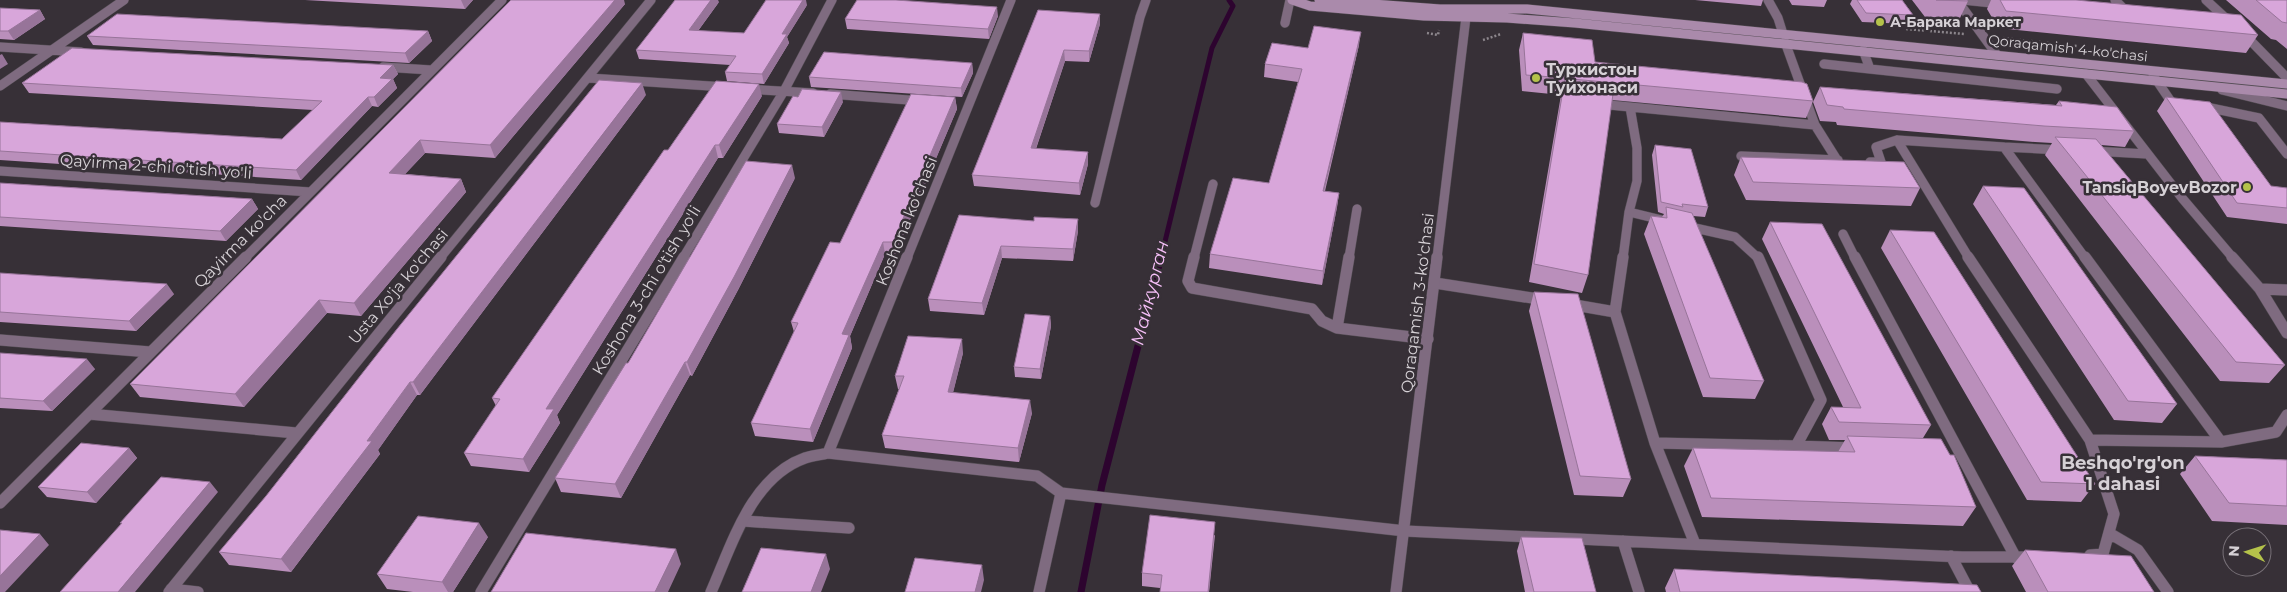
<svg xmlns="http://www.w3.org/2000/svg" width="2287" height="592" viewBox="0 0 2287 592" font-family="Montserrat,sans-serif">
<rect width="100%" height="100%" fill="#373037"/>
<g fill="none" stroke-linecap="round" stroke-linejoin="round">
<!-- stream-far1 -->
<path stroke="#2d042f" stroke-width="5" d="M1161,258l51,-210 21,-42 -4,-6"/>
<!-- stream -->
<path stroke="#2d042f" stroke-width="7" d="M1081,592l21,-107 59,-228"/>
<!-- lane-far1 casing -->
<g stroke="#544d54" stroke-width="10">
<path id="lane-far1" d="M1768,0l10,18 5,16
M1957,0l40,55
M1963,0l39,4
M2115,0l13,13
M2206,0l25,23
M1285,23l5,-23
M2244,34l43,44
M1785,42l30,83 22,35
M1824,64l46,5 -7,-19
M1870,69l187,20
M2086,74l96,124 51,60
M2153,75l19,28 7,1
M2222,90l65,16
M1599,104l216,21
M2201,106l58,12 28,36
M1897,140l72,118
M2004,147l57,3
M2093,151l54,3
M1741,156l97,4
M1870,162h11l-5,-15 21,-7 107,7 81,111
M1095,203l45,-186 6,-17
M1629,212l8,-31v-33l-7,-41
M1686,226l49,11 23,21
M1843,234l12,24
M1194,258l19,-74
M1349,258l8,-49
M1623,258l6,-46 33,8"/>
</g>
<!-- lane casing -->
<g stroke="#544d54" stroke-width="12">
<path id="lane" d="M1194,257l-6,24 4,7 120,21 10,12 15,7 91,11
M1855,257l161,301
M1968,257l122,183 24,74 -11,40 -13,1
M2085,257l136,185
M2232,257l28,32 27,44
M1435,283l110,17
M2260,289l27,1
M1569,304l46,8 8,-55
M1615,312l40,131 141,3 25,-46 -63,-143
M1337,328l12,-71
M2090,440l131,2 55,-10 11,-17
M1655,443l40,101
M1796,446l59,2
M743,521l106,7
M1405,531l557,26h69
M2109,533l29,17 30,42
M1623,541l16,51
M1951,556l19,36"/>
</g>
<!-- street-far1 casing -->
<g stroke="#544d54" stroke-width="10">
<path id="street-far1" d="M0,47l81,5
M383,67l48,3
M589,78l136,9
M0,86l124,-86
M747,89l66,4
M830,94l92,7
M0,171l310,21
M245,258l257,-258
M440,258l211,-258
M683,258l101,-167 48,-91
M907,258l104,-258
M1437,258l29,-241"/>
</g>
<!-- street casing -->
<g stroke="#544d54" stroke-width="12">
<path id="street" d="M0,340l150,12
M89,414l207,19
M828,453l79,-196
M0,503l246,-246
M171,589l27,3
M169,592l272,-335
M481,592l203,-335
M711,592c21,-47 40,-115 94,-134 8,-3 16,-3 23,-5l209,23 24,17 344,38
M1039,592l22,-99
M1396,592l41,-335"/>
</g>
<!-- secondary casing -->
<g stroke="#544d54" stroke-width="10">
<path id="secondary" d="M1292,0l18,6 114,10 83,2 68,5 712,71
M1319,0l121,9h87l760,75"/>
</g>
<!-- path -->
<path stroke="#8c868c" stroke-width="2.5" stroke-dasharray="2 2" stroke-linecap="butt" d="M1906,29l59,5
M1427,33l11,2 1,-5
M2003,38l74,8
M1483,40l18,-6"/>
<!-- lane-far1 -->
<use href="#lane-far1" stroke="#7f6b80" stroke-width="9"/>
<!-- lane -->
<use href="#lane" stroke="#7f6b80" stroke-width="11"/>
<!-- street-far1 -->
<use href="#street-far1" stroke="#7f6b80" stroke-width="9"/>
<!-- street -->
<use href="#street" stroke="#7f6b80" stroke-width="11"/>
<!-- secondary -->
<use href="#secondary" stroke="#aa8aab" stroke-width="9"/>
</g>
<!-- wall -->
<path fill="#ba8fbb" d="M305,0h168l-8,9z
M511,0l114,4 -130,154 -70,-5 -20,21 56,5 5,13 -105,124 -34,-3 -83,94 -104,-10 -10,-13z
M1695,0h68l-2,6z
M1789,0h38l-3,7 -32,-2z
M1852,0h50l11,15 -4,9 -47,-2 -12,-18z
M1912,0h55l1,1 -8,17 -35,-1z
M1991,0h85l182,35 -12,18 -248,-25 -11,-19z
M2226,0h61v49l-11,-9 -5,-1z
M719,2l-21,29 46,2 63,-28 -20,32 2,6 -25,41 -37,-3 -2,-9 5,-7 -91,-6 -3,-9z
M0,8l40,2 5,9 -31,21 -14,-1z
M1038,10l62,14 -11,38 -24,-1 -29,88 52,15 -8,31 -106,-9 -2,-11z
M998,16l-9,23 -142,-10 -2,-10z
M428,31l4,10 -23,22 -316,-18 -6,-9z
M1523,33l72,29 218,39 -7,17 -194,-18 -24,175 -6,18 -53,-11 32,-187 -39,-4 -3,-41z
M1359,45l-34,146 14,2 -2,14 -15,78 -113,-17 1,-14 59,-71 29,-101 -34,-5 1,-13 43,-16z
M972,63l1,10 -11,24 -151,-10 -2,-10z
M393,65l5,9 -5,5 4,9 -19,19 -6,-1 -71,74 -301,-20v-38l282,17 31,-29 -284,-17 -7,-10z
M1820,87l236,18 3,-4 75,30 -9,16 -24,-2 184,220 -16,18 -49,-2 -175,-226 7,-12 -17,-1 -198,-17 -1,-3 -16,-1 -7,-19z
M646,95l-226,300h-3l-39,55 2,4 -89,118 -62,-7 -10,-13z
M762,96l-39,62h-5l-161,257 3,8 -31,49 -58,-6 -7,-13 32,-47 -4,-8 176,-248z
M955,97l2,12 -62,146 -10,-1 -35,82 2,12 -39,94 -58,-6 -4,-13 43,-91 -3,-10 49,-79z
M2166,97l105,89 16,2v36l-60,-7 -70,-106z
M843,102l-19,35 -45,-4 -2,-9z
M1655,145l53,62 -3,10 -12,-1 71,165 -9,18 -52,-2 -59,-163 7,-18 11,1 2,-3 -6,-2 -6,-57z
M1741,157l179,31 -9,18 -165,-6 -12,-25z
M795,178l-57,112 -46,86 -2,-1 -69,123 -60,-6 -6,-14 73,-115z
M0,183l252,16 6,10 -32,32 -226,-15z
M1983,186l194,218 -15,19 -48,-3 -141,-216z
M959,215l119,16 -5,30 -71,-3 -18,57 -54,-4 -2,-12z
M1770,222l161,203 -8,13 53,69 -13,19 -261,-9 -18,-51 9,-18 145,4 7,-12h-16l-7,-16 9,-17h12l-81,-168z
M1890,230l205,254 -14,18 -54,-2 -146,-252z
M0,273l174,21 -38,37 -136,-9z
M1534,292l97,187 -8,18 -49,-2 -45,-184z
M1050,316l1,10 -10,53 -26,-2 -1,-10z
M0,353l95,16 -43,42 -52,-3z
M963,353l-10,39 79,21 -13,49 -134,-14 -3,-13 17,-46h-1l-3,-13z
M129,448l8,10 -41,45 -49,-6 -9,-10z
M2195,456l92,4v65l-75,-4 -32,-47z
M1215,535l-6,57h-49v-4l-18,-2v-13z
M488,537l-35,55h-40l-26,-3 -10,-15z
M1521,537l75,55h-71l-8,-41z
M2025,550l129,42h-128l-14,-26z
M1674,569l307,23h-315l-1,-4z"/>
<!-- shaded-wall -->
<path fill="#977499" d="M461,0h12l-8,9z
M615,0h9l1,4 -130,154 -5,-13z
M711,0h7l1,2 -27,37 -3,-9z
M803,0h3l1,5 -20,32 2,6 -25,41 -2,-10 20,-40z
M997,7l1,9 -9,23 -1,-10z
M40,10l5,9 -31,21 -6,-9z
M1100,14v10l-11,38v-11z
M428,31l4,10 -23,22 -4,-10z
M1361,32l-2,13 -38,159 2,-13z
M1064,50l1,11 -33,99 -1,-12z
M2,54l6,10 -8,5v-14z
M972,63l1,10 -11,24 -1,-9z
M393,65l5,9 -5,5 4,9 -19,19 -4,-10 6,-19z
M642,83l4,12 -226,300 -7,-13z
M759,84l3,12 -39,62 -4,-13z
M841,92l2,10 -19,35 -2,-10z
M368,97l4,9 -71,74 -5,-10z
M955,97l2,12 -62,146 -2,-13z
M420,140l5,13 -30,32 -6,-12z
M715,145l3,13 -161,257 3,8 -31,49 -6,-13 23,-50z
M1088,152v12l-8,31 -1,-12z
M792,165l3,13 -57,112 -46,86 -5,-14z
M461,179l5,13 -105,124 -7,-13z
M1339,193l-2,14 -15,78 1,-14z
M252,199l6,10 -32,32 -6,-10z
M1078,219v12l-5,30v-12z
M883,242l2,12 -35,82 2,12 -39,94 -3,-13 32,-95z
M1001,246l1,12 -18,57 -2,-12z
M167,284l7,10 -38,37 -7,-10z
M319,300l8,13 -83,94 -9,-13z
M1050,316l1,10 -10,53 -1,-10z
M962,339l1,14 -13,52 -2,-13z
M87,359l8,10 -43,42 -9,-10z
M685,362l5,13 -69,123 -6,-14z
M410,382l7,13 -39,55 2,4 -89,118 -10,-13z
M1030,400l2,13 -13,49 -1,-14z
M129,448l8,10 -41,45 -9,-11z
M210,482l8,10 -83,100h-17z
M1215,522l-6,70h-1z
M479,523l9,14 -35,55h-5l-6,-10z
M40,534l9,11 -44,47h-5v-16z
M676,549l5,15 -13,28h-13z
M826,554l4,15 -9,23h-10z
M982,565l2,15 -3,12h-6z"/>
<!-- building -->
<path fill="#d8a6da" stroke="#977499" d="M511,0h104l-125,145 -70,-5 -31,33 72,6 -107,124 -35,-3 -84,94 -105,-10z
M675,0h36l-22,30 55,3 22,-33h37l-21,34h5l-25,40 -37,-2 11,-16 -100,-6z
M857,0h39l101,7 -9,22 -143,-10z
M1857,0h45l11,15 -47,-2z
M1936,0h31l1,1z
M2000,0h76l165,15 17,20 -252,-24z
M2256,0h31v23l-5,-1z
M0,8l40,2 -32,21h-8z
M1038,10l62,4 -11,37 -25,-1 -33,98 57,4 -9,31 -107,-8z
M117,14l311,17 -23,22 -318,-17z
M1314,26l47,6 -38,159 16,2 -16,78 -113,-17 23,-76 36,5 33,-114 -37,-5 7,-21 36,5z
M1523,33l69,7 3,22 207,20 5,2 6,17 -241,-22 -3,5 3,5 41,5 -25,181 -54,-11 31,-186 -39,-3z
M72,48l321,17 -13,13 12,1 -18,18h-6l-72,73 -296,-19v-29l282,17 40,-38 -300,-18z
M824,52l148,11 -11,25 -152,-11z
M599,80l43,3 -229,299h-3l-43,59h5l-91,118 -62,-7 47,-56 131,-167z
M716,81l43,3 -40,61h-4l-169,264h8l-31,50 -59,-6 36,-54 -8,-1 172,-248h4z
M1820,87l242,19 -3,-5 58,6 17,24 -90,-5 -200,-17 -1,-2 -16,-2z
M802,89l39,3 -19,35 -45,-3 16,-28 5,1z
M911,94l44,3 -62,145h-10l-41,92 7,1 -39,94 -59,-6 47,-100 -7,-1 39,-80 10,1z
M2166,97l44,5 61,84 16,2v20l-50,-5z
M2055,137l41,2 189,226 -49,-3z
M1655,145l36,4 17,58 -26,-3 1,3 -22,-5z
M1741,157l163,5 16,26 -167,-6z
M746,161l46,4 -58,112 -47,85h-2l-70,122 -60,-6 71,-115h2z
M0,183l252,16 -32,32 -220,-14z
M1983,186l41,2 153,216 -49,-3z
M1666,207l26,6 72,168 -54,-3 -59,-162 16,2z
M959,215l75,6v-4l44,2 -5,30 -72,-3 -19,57 -54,-4z
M1770,222l52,2 109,201 -92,-3 -8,-15 30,1z
M1890,230l44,2 161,252 -54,-2z
M0,273l167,11 -38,37 -129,-9z
M1534,292l44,2 53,185 -51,-3z
M1025,314l25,2 -10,53 -26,-2z
M908,336l54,3 -14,53 82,8 -12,48 -136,-13 22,-59h-9z
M0,353l87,6 -44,42 -43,-3z
M1847,436l94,3 9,16h4l22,52 -265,-9 -18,-50 162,4z
M81,443l48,5 -42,44 -49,-5z
M2195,456l92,4v46l-58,-3z
M161,477l49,5 -92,110h-58l62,-69h-2z
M1150,515l65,7 -7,70h-48l2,-17 -20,-2z
M418,516l61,7 -37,59 -65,-8z
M0,530l40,4 -40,42z
M526,533l150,16 -21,43h-164z
M1521,537l61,1 14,54h-62z
M761,548l65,6 -15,38h-69z
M2025,550l106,6 23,36h-106z
M915,558l67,7 -7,27h-70z
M1674,569l303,16 4,7h-301z"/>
<!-- markers -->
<g fill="#b4c24a" stroke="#373037" stroke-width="2">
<circle cx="1880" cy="22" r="5"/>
<circle cx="1536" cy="78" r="5"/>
<circle cx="2247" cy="187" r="5"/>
</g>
<g text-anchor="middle" stroke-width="5" stroke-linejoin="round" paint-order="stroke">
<!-- far-poi labels -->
<g font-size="14" font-weight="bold" fill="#d6d1d6" stroke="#373037" text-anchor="start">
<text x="1890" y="27">А-Барака Маркет</text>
</g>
<!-- far-street labels -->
<g font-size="14" fill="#d6d1d6" stroke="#373037">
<text transform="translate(2068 48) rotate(6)" y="5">Qoraqamish 4-ko'chasi</text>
</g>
<!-- poi labels -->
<g font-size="16" font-weight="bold" fill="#d6d1d6" stroke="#373037" text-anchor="start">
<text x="1546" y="75">Туркистон<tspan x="1546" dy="18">Туйхонаси</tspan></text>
<text x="2237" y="193" text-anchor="end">TansiqBoyevBozor</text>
</g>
<!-- street labels -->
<g font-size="16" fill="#d6d1d6" stroke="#373037">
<text transform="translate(156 166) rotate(4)" y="6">Qayirma 2-chi o'tish yo'li</text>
<text transform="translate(906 221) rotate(-68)" y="6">Koshona ko'chasi</text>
<text transform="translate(240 241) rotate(-45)" y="6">Qayirma ko'cha</text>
<text transform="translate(398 286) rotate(-50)" y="6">Usta Xo'ja ko'chasi</text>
<text transform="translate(646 290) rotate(-59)" y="6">Koshona 3-chi o'tish yo'li</text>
<text transform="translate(1417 303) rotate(-83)" y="6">Qoraqamish 3-ko'chasi</text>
</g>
<!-- water labels -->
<g font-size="18" font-style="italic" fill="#f8c1fa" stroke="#373037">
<text transform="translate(1150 293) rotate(-76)" y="6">Майкурган</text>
</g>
<!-- neighbourhood labels -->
<g font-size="18" font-weight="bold" fill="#d6d1d6" stroke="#373037">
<text x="2123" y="469">Beshqo'rg'on<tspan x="2123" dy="21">1 dahasi</tspan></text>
</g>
</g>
<!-- north arrow -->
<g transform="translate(2247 552) rotate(274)"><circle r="24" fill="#373037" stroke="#777077"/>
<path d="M0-4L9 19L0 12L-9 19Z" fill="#b4c24a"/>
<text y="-8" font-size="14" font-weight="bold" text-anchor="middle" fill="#d6d1d6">N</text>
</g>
</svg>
